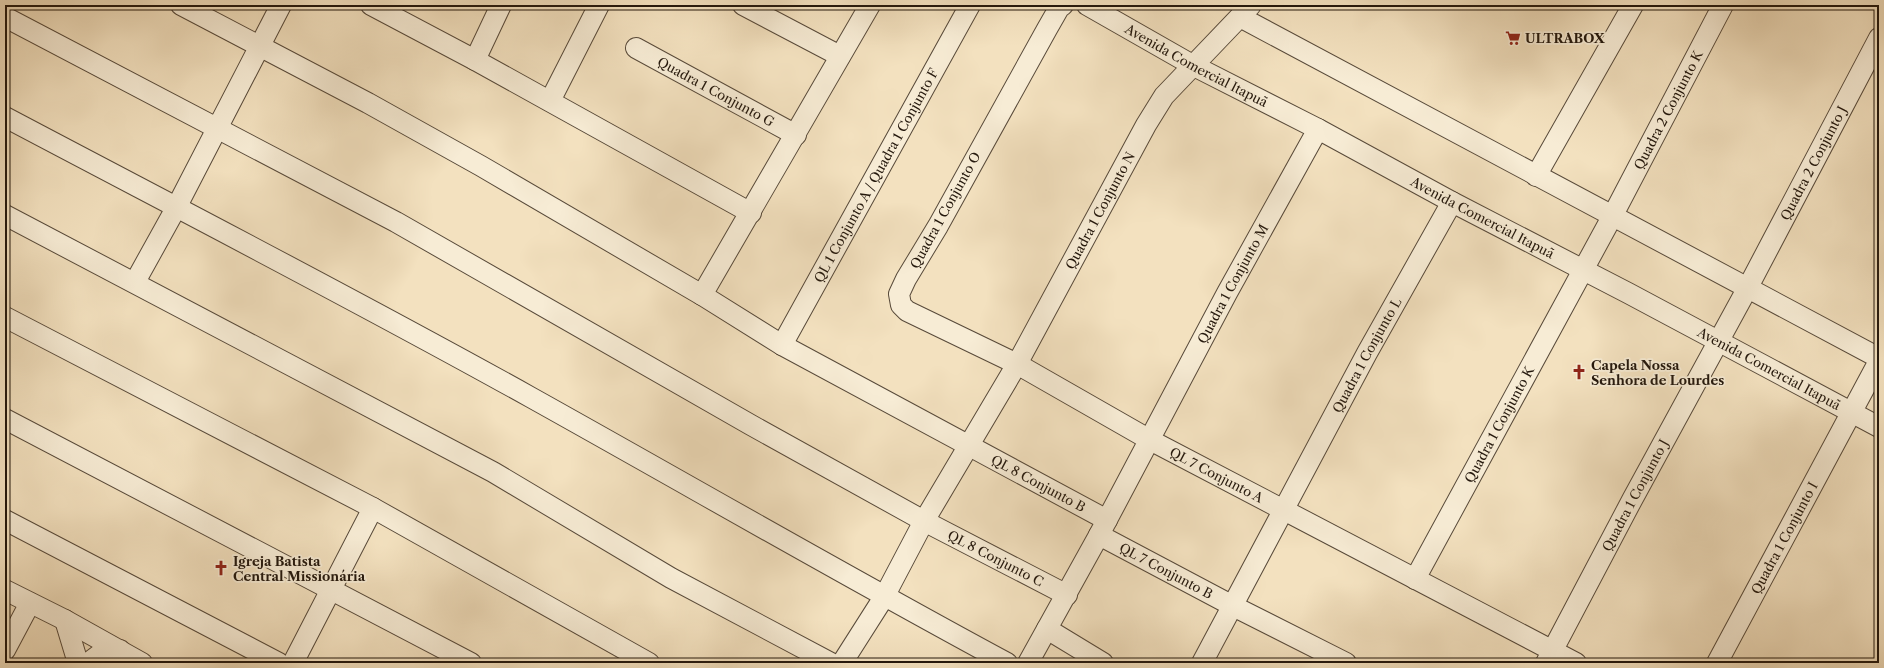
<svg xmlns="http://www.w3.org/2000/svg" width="1884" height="668" viewBox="0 0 1884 668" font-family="'Libre Caslon Text',serif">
<rect width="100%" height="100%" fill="#f3e1bf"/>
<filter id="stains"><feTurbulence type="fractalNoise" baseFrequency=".005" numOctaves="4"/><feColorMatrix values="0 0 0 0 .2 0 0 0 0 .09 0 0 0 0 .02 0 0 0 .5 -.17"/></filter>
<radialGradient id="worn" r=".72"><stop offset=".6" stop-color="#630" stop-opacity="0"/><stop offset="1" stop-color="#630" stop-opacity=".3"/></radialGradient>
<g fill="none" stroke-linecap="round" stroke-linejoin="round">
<!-- minor casing -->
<g stroke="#584a3a" stroke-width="22">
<g id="minor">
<path id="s1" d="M181,5l187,98 113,63 221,129 80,50 325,175"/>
<path d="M371,5l104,55 276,153"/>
<path d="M743,5l97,51"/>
<path id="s2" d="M1063,5l-4,3 -12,21 -109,197 -32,53 -7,15 2,11 6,6 110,53 133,76 426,223"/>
<path id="s3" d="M1087,5l107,61 124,63 134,73 176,91 251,134"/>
<path id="s4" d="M5,17l391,205 355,203 173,96 143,74"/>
<path d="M1240,17l639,341"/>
<path id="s5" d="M636,48l160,87"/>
<path d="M475,60l26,-55"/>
<path d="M550,101l49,-96"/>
<path d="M5,117c176,93 353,184 527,281 158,88 315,179 475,265"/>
<path d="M1536,176l97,-171"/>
<path d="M5,215l488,257 178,106 160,85"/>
<path d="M135,282l41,-74 105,-203"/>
<path d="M702,295l168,-290"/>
<path d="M5,317l368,191 276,155"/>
<path id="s6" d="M782,345l188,-340"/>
<path d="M5,419l466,244"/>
<path d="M5,520l274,143"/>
<path id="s7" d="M1099,535l134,71 113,57"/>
<path id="s8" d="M1415,579l198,-364 110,-210"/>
<path d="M5,590l60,30 77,43"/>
<path d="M65,620l13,43"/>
<path d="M1047,629l56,34"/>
<path d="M5,650l25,-47"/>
<path d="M88,663l12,-9 20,-4"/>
<path d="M293,663l80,-155"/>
<path id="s9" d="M842,663l42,-66 40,-76 93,-157 129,-239 18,-29 87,-91"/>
<path id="s10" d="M1028,663l71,-128 128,-242 91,-164"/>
<path id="s11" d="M1202,663l165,-310 85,-151"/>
<path id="s12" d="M1546,663l86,-163 115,-211 132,-251"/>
<path id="s13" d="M1717,663l162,-302"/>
</g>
</g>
<!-- minor -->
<use href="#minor" stroke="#f7ecd5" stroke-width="20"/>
</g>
<!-- icons -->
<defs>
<g id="supermarket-bare" transform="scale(1.2)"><path d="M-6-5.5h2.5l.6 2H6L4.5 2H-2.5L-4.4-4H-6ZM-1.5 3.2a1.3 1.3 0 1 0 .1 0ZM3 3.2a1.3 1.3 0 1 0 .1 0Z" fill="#8f2418" stroke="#f7ecd5" stroke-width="2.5" paint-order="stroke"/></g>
<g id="church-bare" transform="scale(1.2)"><path d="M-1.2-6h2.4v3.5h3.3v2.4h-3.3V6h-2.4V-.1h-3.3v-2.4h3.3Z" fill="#8f2418" stroke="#f7ecd5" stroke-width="2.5" paint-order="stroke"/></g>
</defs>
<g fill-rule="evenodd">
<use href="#supermarket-bare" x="1513" y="38"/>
<use href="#church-bare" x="1579" y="372"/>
<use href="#church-bare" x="221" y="568"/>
</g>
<g text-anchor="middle" stroke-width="3.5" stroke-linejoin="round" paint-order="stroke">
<!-- poi labels -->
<g font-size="13" font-weight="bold" fill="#24180d" stroke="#f7ecd5" text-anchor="start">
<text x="1525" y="43">ULTRABOX</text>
<text x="1591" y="370">Capela Nossa<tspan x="1591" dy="15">Senhora de Lourdes</tspan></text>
<text x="233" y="566">Igreja Batista<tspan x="233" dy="15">Central Missionária</tspan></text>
</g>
<!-- street labels -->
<g font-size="13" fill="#24180d" stroke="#f7ecd5">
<text dy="5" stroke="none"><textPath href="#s3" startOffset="125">Avenida Comercial Itapuã</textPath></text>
<text dy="5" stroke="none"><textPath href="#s5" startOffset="91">Quadra 1 Conjunto G</textPath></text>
<text dy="5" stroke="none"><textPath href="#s8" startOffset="533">Quadra 2 Conjunto K</textPath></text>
<text dy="5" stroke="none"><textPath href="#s12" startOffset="567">Quadra 2 Conjunto J</textPath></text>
<text dy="5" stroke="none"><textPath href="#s6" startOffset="194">QL 1 Conjunto A / Quadra 1 Conjunto F</textPath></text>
<text transform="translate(945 210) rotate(-61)" y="5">Quadra 1 Conjunto O</text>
<text dy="5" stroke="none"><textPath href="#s9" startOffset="521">Quadra 1 Conjunto N</textPath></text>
<text dy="5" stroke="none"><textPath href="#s3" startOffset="449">Avenida Comercial Itapuã</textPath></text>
<text dy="5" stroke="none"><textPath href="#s10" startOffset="431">Quadra 1 Conjunto M</textPath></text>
<text dy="5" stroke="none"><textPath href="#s11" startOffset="349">Quadra 1 Conjunto L</textPath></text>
<text dy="5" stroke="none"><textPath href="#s3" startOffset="773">Avenida Comercial Itapuã</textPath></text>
<text dy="5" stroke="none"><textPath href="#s8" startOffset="176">Quadra 1 Conjunto K</textPath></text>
<text dy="5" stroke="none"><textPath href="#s2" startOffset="703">QL 7 Conjunto A</textPath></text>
<text dy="5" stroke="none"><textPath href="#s1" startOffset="982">QL 8 Conjunto B</textPath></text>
<text dy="5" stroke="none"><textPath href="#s12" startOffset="190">Quadra 1 Conjunto J</textPath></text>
<text dy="5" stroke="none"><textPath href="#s13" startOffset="142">Quadra 1 Conjunto I</textPath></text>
<text dy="5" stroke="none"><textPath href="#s4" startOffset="1129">QL 8 Conjunto C</textPath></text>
<text dy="5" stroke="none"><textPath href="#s7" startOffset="76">QL 7 Conjunto B</textPath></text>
</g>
</g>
<!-- margin -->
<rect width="1884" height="668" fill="none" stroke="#f3e1bf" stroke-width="20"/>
<rect x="6" y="6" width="1872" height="656" fill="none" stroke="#24180d" stroke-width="2"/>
<rect x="10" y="10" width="1864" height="648" fill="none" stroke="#24180d"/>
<rect width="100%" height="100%" filter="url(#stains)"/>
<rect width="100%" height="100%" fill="url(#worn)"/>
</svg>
